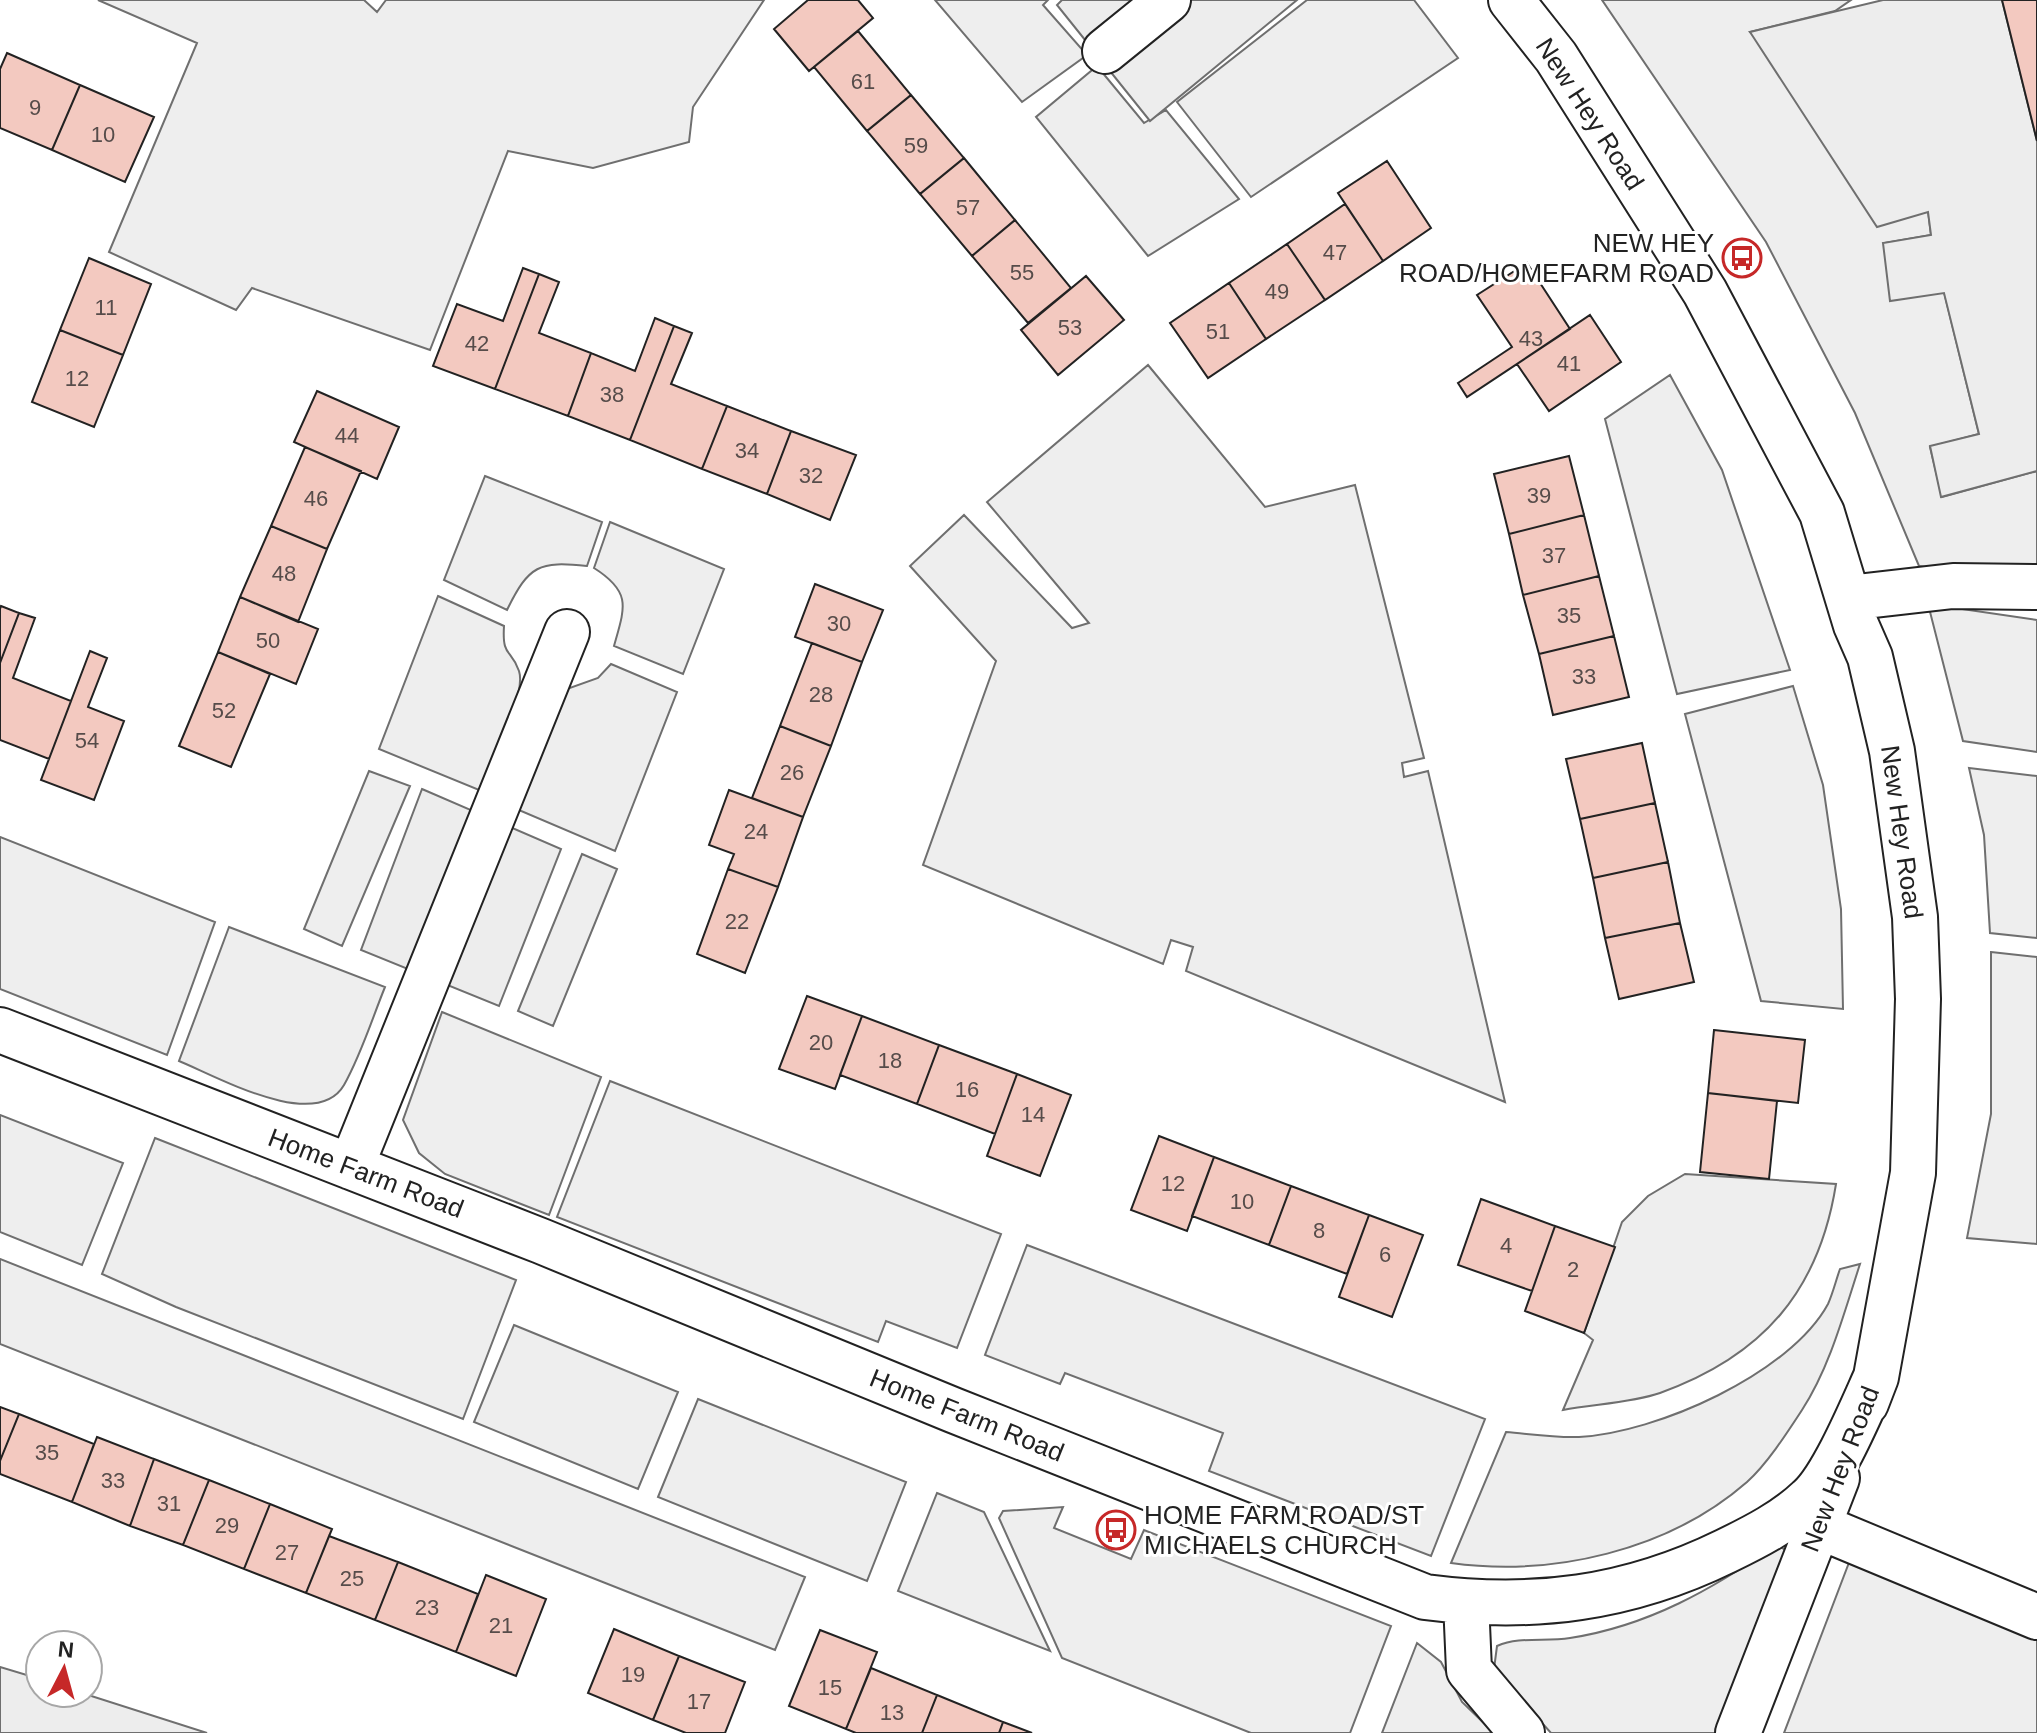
<svg xmlns="http://www.w3.org/2000/svg" width="2037" height="1733" viewBox="0 0 2037 1733" font-family="Helvetica,sans-serif">
<rect width="100%" height="100%" fill="#fff"/>
<!-- green -->
<path fill="#eee" stroke="#6f6f6f" stroke-width="2" d="M98,0h266l13,12 9,-12h378l-71,107 -4,35 -96,26 -85,-17 -78,199 -178,-62 -16,22 -127,-58 88,-209z
M935,0h113l-5,5 44,50 -65,47z
M1307,0h107l44,58 -207,139 -74,-95z
M1602,0h249l-16,11 -85,21 178,179 3,24 -47,8 60,49 35,142 -49,13 12,50 95,-26v113l-118,-18 -64,-153 -89,-171z
M1097,66l47,57 22,-13 73,89 -91,57 -112,-139z
M1148,365l117,142 90,-22 69,273 -22,5 2,14 24,-6 77,331 -319,-131 7,-24 -22,-7 -8,24 -240,-99 73,-204 -86,-95 54,-51 108,113 17,-5 -102,-121z
M1670,375l52,95 68,200 -113,24 -72,-275z
M485,476l117,46 -15,44c-48,-5 -58,-1 -80,44l-63,-30z
M610,522l114,47 -41,105 -69,-28c11,-39 18,-54 -20,-78z
M438,596l66,30c-2,32 7,22 15,45 8,25 -29,93 -40,119l-100,-41z
M1928,604l109,16v132l-74,-11z
M611,664l66,28 -62,159 -108,-46 43,-110 48,-17z
M1793,686l30,99 18,124 2,100 -82,-8 -76,-287z
M1969,768l68,8v162l-47,-5 -6,-98z
M369,771l41,15 -68,160 -38,-17z
M0,837l215,85 -48,133 -167,-66z
M582,854l35,15 -64,157 -35,-15z
M229,927l156,60c-13,32 -24,68 -41,98 -28,48 -128,-9 -165,-24z
M1991,952l46,5v287l-70,-6 24,-124z
M442,1012l159,65 -52,138 -104,-41 -26,-21 -16,-33z
M610,1081l391,153 -44,114 -71,-27 -8,21 -321,-125z
M0,1115l123,48 -41,102 -82,-33z
M155,1138l361,142 -53,139 -287,-112 -74,-33z
M1685,1174l151,10c-17,107 -73,172 -176,209 -29,10 -66,11 -97,17l30,-70 -9,-7 38,-111 26,-26z
M1027,1245l458,174 -54,137 -222,-85 14,-38 -158,-60 -5,11 -75,-29z
M0,1259l805,318 -30,73 -775,-306z
M1860,1264c-16,49 -30,103 -58,146 -15,23 -35,54 -55,72 -79,69 -195,95 -296,81l55,-131c24,2 49,6 73,5 77,-4 211,-63 249,-133 5,-11 8,-24 12,-35z
M514,1325l164,67 -40,97 -164,-67z
M698,1399l208,83 -39,99 -209,-84z
M937,1493l47,19 66,139 -152,-60z
M1063,1507l-9,21 77,31 13,-29 247,96 -41,107h-99l-189,-75 -63,-140 4,-7z
M1776,1545l14,7 -74,181h-165l-57,-64 3,-23c23,-10 48,-4 73,-8 78,-12 143,-49 206,-93z
M1850,1560l187,70v103h-253z
M1417,1643l24,19 21,40 32,31h-112z"/>
<!-- parking -->
<path fill="#ededed" stroke="#6f6f6f" stroke-width="2" d="M1062,0h235l-147,121 -93,-116z
M1883,0h119l35,141v330l-96,26 -11,-51 49,-12 -35,-141 -54,8 -7,-58 48,-8 -3,-23 -51,15 -127,-195z
M422,789l139,60 -62,157 -138,-56z
M0,1667l40,12v14h42l125,40h-207z"/>
<!-- building -->
<path fill="#f3c9c0" stroke="#222" stroke-width="2" d="M808,0h50l15,18 -64,53 -35,-42z
M2002,0h35v141z
M858,31l53,64 -44,36 -53,-64z
M7,53l73,32 -28,65 -52,-22v-59z
M80,85l74,32 -29,65 -73,-32z
M911,95l53,63 -44,36 -53,-63z
M964,158l51,62 -43,36 -52,-62z
M1387,161l44,67 -48,33 -45,-68z
M1345,204l38,57 -58,39 -38,-56z
M1015,220l56,68 -43,35 -56,-67z
M1287,244l38,56 -59,39 -37,-56z
M89,258l62,26 -28,71 -63,-25z
M1527,263l43,66 -103,68 -9,-14 54,-36 -35,-52z
M523,268l16,6 -44,115 -62,-23 24,-62 46,17z
M539,274l20,8 -20,51 52,20 -23,63 -73,-27z
M1086,276l38,44 -66,55 -37,-45z
M1229,283l37,56 -58,39 -38,-55z
M1590,315l31,47 -72,49 -32,-47z
M655,318l19,8 -44,114 -62,-24 23,-63 44,18z
M674,326l18,7 -21,51 56,22 -25,63 -72,-29z
M60,330l63,25 -29,72 -62,-25z
M317,391l82,36 -22,52 -83,-37z
M727,406l64,25 -24,63 -65,-25z
M791,431l65,24 -26,65 -63,-26z
M305,447l56,24 -34,78 -56,-23z
M1569,456l15,59 -75,19 -15,-60z
M1584,515l15,61 -76,19 -14,-61z
M271,526l56,23 -29,73 -58,-25z
M1599,576l15,60 -75,18 -16,-59z
M815,584l68,26 -21,52 -67,-25z
M240,597l78,32 -22,55 -78,-32z
M1,606l18,7 -19,50v-54z
M19,613l16,5 -22,60 58,23 -22,58 -49,-19v-77z
M1614,636l15,61 -76,18 -14,-61z
M812,643l50,19 -31,84 -51,-20z
M90,651l17,7 -19,49 36,14 -30,79 -53,-20z
M218,652l52,22 -39,93 -52,-21z
M780,726l51,20 -28,71 -51,-19z
M1642,743l13,60 -75,16 -14,-60z
M729,790l74,27 -25,70 -50,-18 6,-15 -25,-9z
M1655,803l13,59 -75,16 -13,-59z
M1668,862l12,61 -75,15 -12,-60z
M728,869l50,18 -33,86 -48,-19z
M1680,923l14,59 -75,17 -14,-61z
M807,996l55,20 -27,73 -56,-20z
M862,1016l77,29 -22,59 -77,-29z
M1714,1030l91,10 -7,63 -90,-10z
M939,1045l78,29 -22,60 -78,-30z
M1017,1074l54,21 -31,81 -53,-20z
M1708,1093l69,8 -8,78 -69,-7z
M1159,1136l55,21 -27,74 -56,-21z
M1214,1157l77,29 -22,59 -77,-29z
M1291,1186l78,29 -22,59 -78,-29z
M1481,1199l74,27 -23,65 -74,-26z
M1369,1215l54,20 -31,82 -53,-20z
M1555,1226l60,21 -31,86 -59,-22z
M0,1407l19,7 -19,47z
M19,1414l75,30 -22,58 -72,-28v-13z
M97,1437l57,22 -24,67 -58,-24z
M154,1459l55,21 -26,65 -53,-19z
M209,1480l61,24 -26,65 -61,-24z
M270,1504l62,25 -26,64 -62,-24z
M329,1536l69,26 -23,58 -69,-27z
M398,1562l80,32 -22,58 -81,-32z
M486,1575l60,24 -30,77 -60,-24z
M614,1629l65,27 -26,64 -65,-27z
M820,1630l57,22 -31,77 -57,-23z
M679,1656l66,26 -20,51h-39l-33,-13z
M871,1668l66,27 -15,38h-66l-10,-4z
M937,1695l66,27 -4,11h-77z
M1003,1722l29,11h-33z"/>
<g fill="none" stroke-linecap="round" stroke-linejoin="round">
<!-- minor casing -->
<g stroke="#222" stroke-width="48">
<path id="minor" d="M1511,0l45,57 149,235 117,221 34,112 14,32 22,94 23,166 3,82 -5,174 -37,204 -10,26
M1105,51l63,-51
M1848,598l105,-12 84,1
M0,1030l541,211 412,169 472,187c108,14 203,2 301,-46 29,-14 60,-30 83,-52 24,-21 53,-91 67,-122
M351,1167l216,-535
M1818,1526l219,91
M1466,1602l3,68 53,63
M1738,1733l99,-255"/>
</g>
<!-- minor -->
<use href="#minor" stroke="#fff" stroke-width="44"/>
</g>
<!-- icons -->
<defs>
<g id="bus-ring" transform="scale(2)"><circle r="9.5" fill="#fff" stroke="#c62828" stroke-width="1.5"/><path d="M-5-6H5V4H4V6H2V4H-2V6H-4V4H-5ZM-3.5-4V0h7V-4ZM-3.5 1.2v1.5H-2V1.2ZM2 1.2v1.5H3.5V1.2Z" fill="#c62828"/></g>
</defs>
<g fill-rule="evenodd">
<use href="#bus-ring" x="1742" y="258"/>
<use href="#bus-ring" x="1116" y="1530"/>
</g>
<g text-anchor="middle" stroke-width="6" stroke-linejoin="round" paint-order="stroke">
<!-- number labels -->
<g font-size="22" fill="#564c4a">
<text x="863" y="89">61</text>
<text x="35" y="115">9</text>
<text x="103" y="142">10</text>
<text x="916" y="153">59</text>
<text x="968" y="215">57</text>
<text x="1335" y="260">47</text>
<text x="1022" y="280">55</text>
<text x="1277" y="299">49</text>
<text x="106" y="315">11</text>
<text x="1070" y="335">53</text>
<text x="1218" y="339">51</text>
<text x="1531" y="346">43</text>
<text x="477" y="351">42</text>
<text x="1569" y="371">41</text>
<text x="77" y="386">12</text>
<text x="612" y="402">38</text>
<text x="347" y="443">44</text>
<text x="747" y="458">34</text>
<text x="811" y="483">32</text>
<text x="1539" y="503">39</text>
<text x="316" y="506">46</text>
<text x="1554" y="563">37</text>
<text x="284" y="581">48</text>
<text x="1569" y="623">35</text>
<text x="839" y="631">30</text>
<text x="268" y="648">50</text>
<text x="1584" y="684">33</text>
<text x="821" y="702">28</text>
<text x="224" y="718">52</text>
<text x="87" y="748">54</text>
<text x="792" y="780">26</text>
<text x="756" y="839">24</text>
<text x="737" y="929">22</text>
<text x="821" y="1050">20</text>
<text x="890" y="1068">18</text>
<text x="967" y="1097">16</text>
<text x="1033" y="1122">14</text>
<text x="1173" y="1191">12</text>
<text x="1242" y="1209">10</text>
<text x="1319" y="1238">8</text>
<text x="1506" y="1253">4</text>
<text x="1385" y="1262">6</text>
<text x="1573" y="1277">2</text>
<text x="47" y="1460">35</text>
<text x="113" y="1488">33</text>
<text x="169" y="1511">31</text>
<text x="227" y="1533">29</text>
<text x="287" y="1560">27</text>
<text x="352" y="1586">25</text>
<text x="427" y="1615">23</text>
<text x="501" y="1633">21</text>
<text x="633" y="1682">19</text>
<text x="830" y="1695">15</text>
<text x="699" y="1709">17</text>
<text x="892" y="1720">13</text>
</g>
<!-- street labels -->
<g font-size="26" fill="#222" stroke="#fff">
<text transform="translate(1590 114) rotate(57)" y="9">New Hey Road</text>
<text transform="translate(1902 832) rotate(82)" y="9">New Hey Road</text>
<text transform="translate(366 1173) rotate(21)" y="9">Home Farm Road</text>
<text transform="translate(967 1415) rotate(22)" y="9">Home Farm Road</text>
<text transform="translate(1840 1469) rotate(-69)" y="9">New Hey Road</text>
</g>
<!-- poi labels -->
<g font-size="26" fill="#222" stroke="#fff" text-anchor="end">
<text x="1714" y="252">NEW HEY<tspan x="1714" dy="30">ROAD/HOMEFARM ROAD</tspan></text>
<text x="1144" y="1524" text-anchor="start">HOME FARM ROAD/ST<tspan x="1144" dy="30">MICHAELS CHURCH</tspan></text>
</g>
</g>
<!-- north arrow -->
<g transform="translate(64 1669) rotate(6)"><circle r="38" fill="#ffffff" stroke="#a7a7a7" stroke-width="2"/>
<path d="M0-6L14 30L0 20L-14 30Z" fill="#c62828"/>
<text y="-12" font-size="22" font-weight="bold" text-anchor="middle" fill="#222222">N</text>
</g>
</svg>
